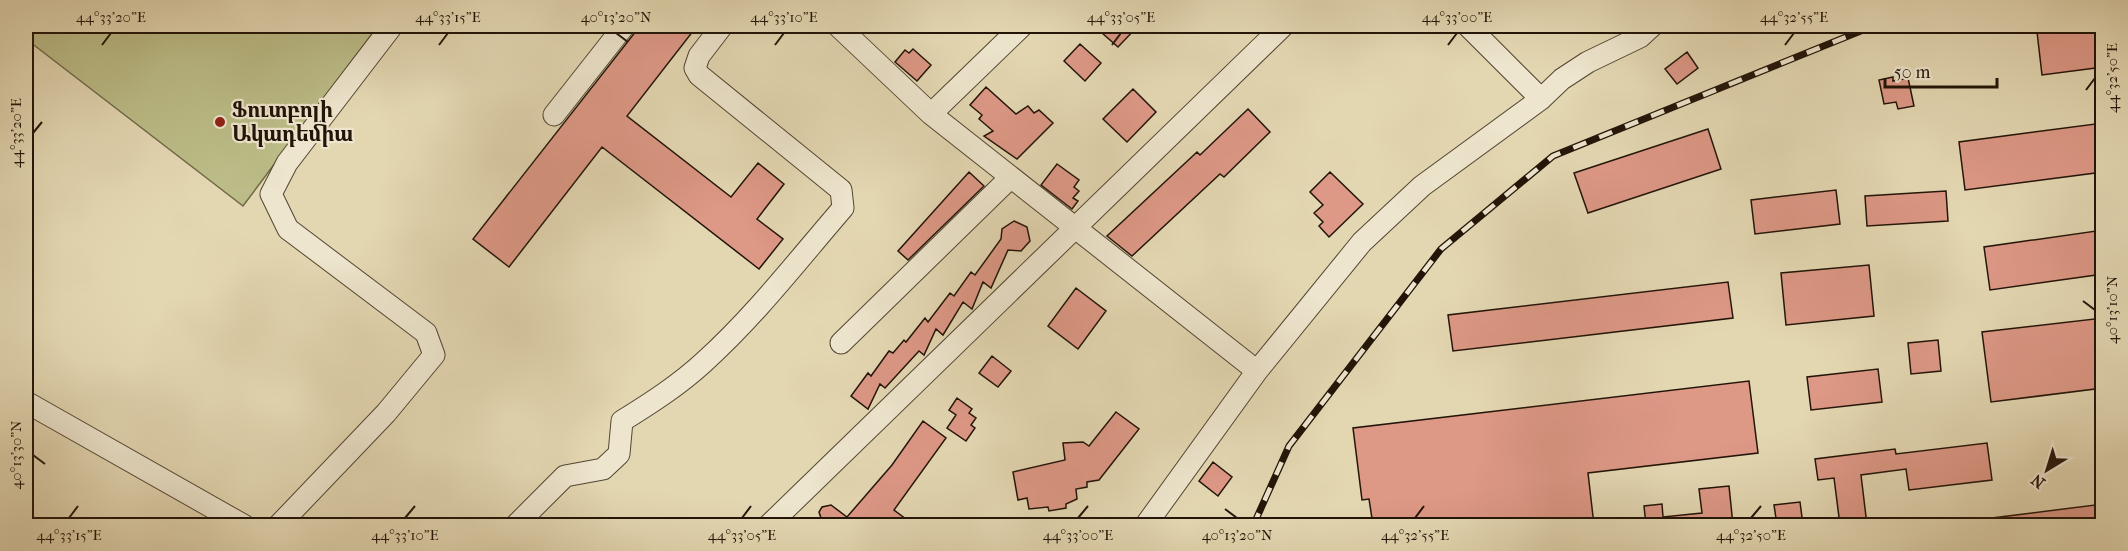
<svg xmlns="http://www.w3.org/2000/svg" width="2128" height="551" viewBox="0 0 2128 551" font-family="'IM FELL French Canon','Noto Serif Armenian',serif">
<rect width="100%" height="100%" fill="#e3d7b2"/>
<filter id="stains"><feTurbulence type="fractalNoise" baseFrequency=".00333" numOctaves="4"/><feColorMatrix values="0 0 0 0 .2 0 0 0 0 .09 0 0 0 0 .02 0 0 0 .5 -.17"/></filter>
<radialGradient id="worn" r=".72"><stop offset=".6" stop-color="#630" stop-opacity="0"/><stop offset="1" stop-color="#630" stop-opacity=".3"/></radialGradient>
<!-- green -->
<path fill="#bbbc87" stroke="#6e6848" stroke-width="1.5" d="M26,26h352l-135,180 -217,-167z"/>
<!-- building -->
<path fill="#dd9886" stroke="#221408" stroke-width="1.5" d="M640,26h57l-70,90 104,81 27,-34 26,21 -27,35 26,20 -24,30 -157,-122 -93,120 -36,-28z
M1094,26h44l-20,21z
M2089,26h14v41l-61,8 -5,-43z
M1080,44l21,19 -16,18 -21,-20z
M913,49l18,16 -14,16 -22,-19 10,-12 4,3z
M1687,52l11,16 -21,16 -12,-15z
M1893,77v4l15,-3 6,28 -16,3 -2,-7 -12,2 -5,-24z
M986,87l30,27 12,-8 6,7 5,-3 14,13 -36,36 -33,-23 9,-5 -14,-12 3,-4 -12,-10z
M1133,89l23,23 -29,30 -24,-23z
M1248,109l22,23 -46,45 -4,-3 -88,82 -25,-20 90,-84 3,3z
M2103,123v49l-138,18 -6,-48z
M1708,129l13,40 -133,44 -14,-40z
M1057,164l22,16 -5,7 5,4 -6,7 5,3 -6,8 -31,-24z
M969,172l15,14 -76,74 -10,-9z
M1330,172l33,32 -34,33 -10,-11 4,-4 -9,-9 9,-8 -13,-13z
M1836,190l4,34 -85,10 -4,-34z
M1946,191l2,30 -81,5 -2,-30z
M1014,221l13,6 3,14 -9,10 -13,-1 -17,38 -8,-6 -11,27 -9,-7 -20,33 -7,-6 -12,26 -5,-4 -34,37 -5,-4 -12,25 -17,-13 17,-23 3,3 18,-25 4,2 11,-13 2,2 19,-24 3,4 22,-29 4,3 17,-24 4,3 26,-36 1,-10z
M2103,230v44l-113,16 -6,-43z
M1869,265l5,51 -88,9 -5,-52z
M1728,282l5,36 -280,33 -5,-36z
M1076,288l30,23 -28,38 -30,-23z
M2103,318v70l-112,14 -9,-70z
M1938,340l3,31 -30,3 -3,-31z
M992,356l19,15 -13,16 -19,-14z
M1878,369l4,33 -71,8 -4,-33z
M1749,381l9,72 -170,20 6,52h-221l-4,-26 -7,1 -9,-72z
M957,398l15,11 -3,4 7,5 -5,7 4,3 -9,13 -19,-13 9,-13 -7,-5z
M1116,412l23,17 -40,51 -12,2v5l-11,2 1,10 -11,5v4l-17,3 -1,-4 -19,2 -2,-11 -9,2 -5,-28 52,-12 -2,-17 20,-1 6,4z
M923,421l23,17 -52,72 20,15h-82l-11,-7 -2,-6 3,-5 9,-2 16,12 45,-52z
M1987,443l5,37 -83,10 -3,-21 -45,6 6,50h-27l-6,-47 -16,2 -3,-21 80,-10 1,5z
M1213,462l19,15 -14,19 -19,-15z
M1729,486l4,39h-87l-2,-19 18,-2 1,13 39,-4 -3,-24z
M1800,502l3,23h-26l-3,-20z
M2103,504v21h-111v-7z"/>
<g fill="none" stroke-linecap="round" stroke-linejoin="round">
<!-- minor casing -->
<g stroke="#524532" stroke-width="23">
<path id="minor" d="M838,26l93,88 326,257
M1468,26l73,73
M931,114l91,-88
M554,115l70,-89
M841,343l169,-165
M26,402l219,124
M278,526l108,-113 48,-58 -8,-22 -138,-104 -17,-35 16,-31 105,-137
M515,526l50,-50 38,-7 16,-15 3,-33c29,-18 57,-36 82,-59 51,-46 94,-102 139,-154l-2,-18 -142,-115 -4,-7 4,-12 23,-30
M768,526l515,-500
M1145,526l112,-155 105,-129 60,-56 119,-87 21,-20 26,-17 52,-25 12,-11"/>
</g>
<!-- minor -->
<use href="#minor" stroke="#ede5cd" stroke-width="21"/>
<!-- rail casing -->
<g stroke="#221408" stroke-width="7">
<path id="rail" d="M1253,526l36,-80 152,-197 112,-93 320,-130"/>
</g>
<!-- rail -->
<use href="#rail" stroke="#ede5cd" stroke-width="4.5" stroke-dasharray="14" stroke-linecap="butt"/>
</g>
<!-- ticks -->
<path fill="none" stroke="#221408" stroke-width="2" d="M616,33l12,9M102,45l9,-12M439,45l9,-12M775,45l9,-12M1112,45l9,-12M1448,45l9,-12M1785,45l9,-12M2086,90l9,-12M33,133l9,-11M2083,301l12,9M33,455l12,9M1225,509l12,9M69,518l9,-12M405,518l10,-12M742,518l9,-12M1078,518l10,-12M1415,518l9,-12M1751,518l10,-12"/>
<!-- markers -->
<circle fill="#8f2418" stroke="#ede5cd" stroke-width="2" cx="220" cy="122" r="6"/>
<g text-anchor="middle" stroke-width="4.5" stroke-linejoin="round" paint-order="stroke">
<!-- poi labels -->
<g font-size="21" font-weight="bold" fill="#221408" stroke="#ede5cd" text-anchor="start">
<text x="232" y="117">Ֆուտբոլի<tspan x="232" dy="24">Ակադեմիա</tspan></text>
</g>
</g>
<!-- margin -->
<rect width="2128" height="551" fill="none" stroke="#e3d7b2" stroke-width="66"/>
<!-- north arrow -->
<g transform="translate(2047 470) rotate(218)" stroke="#ede5cd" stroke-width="4.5" paint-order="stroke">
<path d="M0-4.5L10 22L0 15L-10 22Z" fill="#221408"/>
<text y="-9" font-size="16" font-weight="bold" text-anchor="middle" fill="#221408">N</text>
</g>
<!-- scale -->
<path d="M1885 78v9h112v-9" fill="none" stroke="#221408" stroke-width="3"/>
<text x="1894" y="78" font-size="18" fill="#221408" stroke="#ede5cd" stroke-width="4.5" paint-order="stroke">50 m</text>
<rect x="33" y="33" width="2062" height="485" fill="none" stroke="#221408" stroke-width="2"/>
<g font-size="15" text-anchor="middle" fill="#221408">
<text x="111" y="22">44°33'20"E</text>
<text x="448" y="22">44°33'15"E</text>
<text x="616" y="22">40°13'20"N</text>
<text x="784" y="22">44°33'10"E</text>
<text x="1121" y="22">44°33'05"E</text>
<text x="1457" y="22">44°33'00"E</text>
<text x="1794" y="22">44°32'55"E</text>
<text transform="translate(2112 78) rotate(-90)" y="5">44°32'50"E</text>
<text transform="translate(16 133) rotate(-90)" y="5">44°33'20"E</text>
<text transform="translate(2112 310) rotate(-90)" y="5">40°13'10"N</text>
<text transform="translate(16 455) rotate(-90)" y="5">40°13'30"N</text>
<text x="69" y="540">44°33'15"E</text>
<text x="405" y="540">44°33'10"E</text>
<text x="742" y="540">44°33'05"E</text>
<text x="1078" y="540">44°33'00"E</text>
<text x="1237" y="540">40°13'20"N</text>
<text x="1415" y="540">44°32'55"E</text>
<text x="1751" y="540">44°32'50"E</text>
</g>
<rect width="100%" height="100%" filter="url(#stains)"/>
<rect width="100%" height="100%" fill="url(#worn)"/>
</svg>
